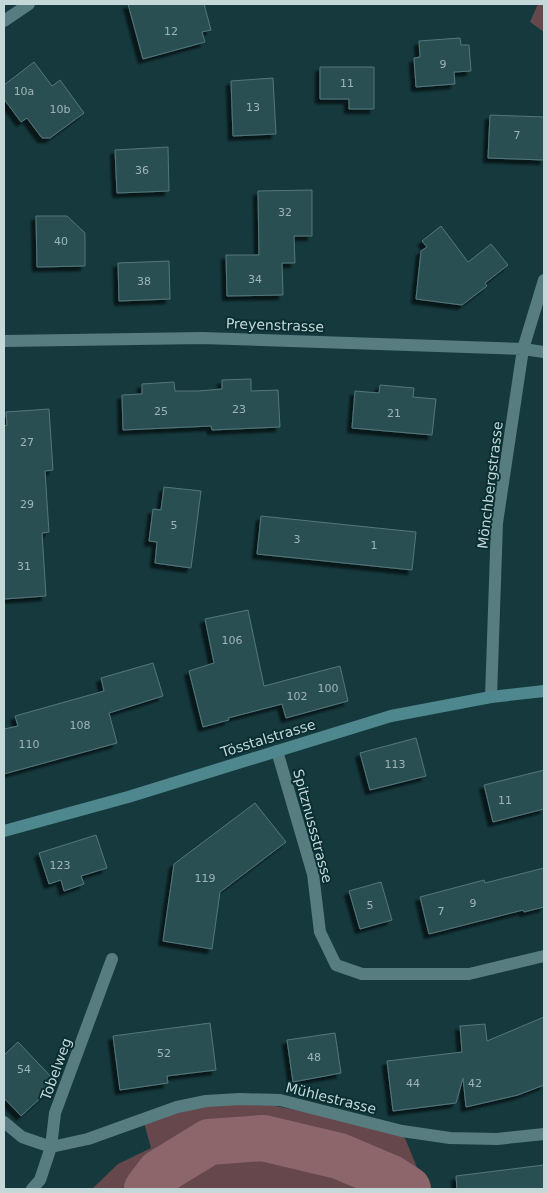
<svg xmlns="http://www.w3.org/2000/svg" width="548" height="1193" viewBox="0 0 548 1193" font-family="'DejaVu Sans',sans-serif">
<defs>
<filter id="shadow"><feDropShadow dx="-4.5" dy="4.5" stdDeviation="1" flood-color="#0009"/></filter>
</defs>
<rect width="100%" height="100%" fill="#15393d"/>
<!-- green -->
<path fill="#66484c" d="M538,4h6v28l-14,-10z
M240,1099l162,32 24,58h-334l26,-25 33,-16 -8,-29z"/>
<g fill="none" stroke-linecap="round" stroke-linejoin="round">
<!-- river -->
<path stroke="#8d666c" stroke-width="46" d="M147,1189l13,-17 49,-30 54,-4 76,18 52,22 17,11"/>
</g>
<!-- building -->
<path fill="#2c4f53" stroke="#53777b" filter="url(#shadow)" d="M128,4h76l7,26 -9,2 3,10 -62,17z
M460,38l1,7h8l2,26 -17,1 1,12 -39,3 -2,-29 6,-1 -1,-16z
M34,62l18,24 8,-6 24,33 -34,25h-8l-15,-20 -6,4 -17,-23v-14z
M320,67h54v42h-25v-10h-29z
M273,78l3,56 -43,2 -2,-55z
M490,115l54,2v43l-56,-2z
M168,147l1,44 -52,2 -2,-43z
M312,190v46h-18l1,27h-13l1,32 -56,1 -1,-41h33l-1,-64z
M36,216h31l18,17v33l-48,1z
M441,226l27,36 23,-18 17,21 -23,18 2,3 -25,19 -46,-6 5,-48 6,-4 -5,-6z
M169,261l1,38 -51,2 -1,-38z
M251,379v12l27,-1 2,37 -68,3 -1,-4 -88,4 -1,-35 20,-1v-10l32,-2 1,9h23l24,-2v-9z
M380,385l34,3 -1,9 23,2 -4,36 -80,-7 3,-37 24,2z
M49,409l4,61 -8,1 4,61 -7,1 4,63 -42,3v-173l3,-1 -1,-13z
M164,487l37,4 -10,77 -36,-5 2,-21 -8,-1 4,-32 8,1z
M261,516l155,16 -4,38 -155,-16z
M248,610l16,76 76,-20 8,35 -62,17 -4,-14 -54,14 1,2 -26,7 -14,-56 25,-8 -9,-44z
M153,663l10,33 -54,17 8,30 -113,31v-45l14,-3 -3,-10 89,-25 -3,-13z
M416,738l10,38 -56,14 -10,-37z
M544,770v39l-51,13 -9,-37z
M255,803l31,39 -66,50 -8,57 -49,-8 11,-77z
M96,835l11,33 -26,8 3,8 -20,7 -3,-11 -12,4 -10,-31z
M544,868v39l-20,5 -1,-2 -94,24 -9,-37 64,-17 1,3z
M381,882l11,38 -32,9 -11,-38z
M544,1017v68l-26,10 -52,12 -3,-29 -7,25 -63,8 -6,-50 75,-9 -2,-26 25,-2 2,17z
M210,1023l6,47 -49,6 1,7 -48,7 -7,-54z
M335,1033l6,40 -48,9 -6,-42z
M18,1042l39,41 -36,33 -17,-18v-43z
M544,1165v24h-87l-1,-13z"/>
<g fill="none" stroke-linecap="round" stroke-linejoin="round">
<!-- street -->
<path stroke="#587d81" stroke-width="12" d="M4,21l25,-17
M4,341l198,-3 321,11 21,3
M491,697l6,-174 26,-174 21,-69
M277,751l36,123 7,58 16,33 26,9h107l75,-18
M4,1122l18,15 29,10 37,-8 89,-32 29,-6 34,-2 40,1 122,31 48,7 47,1 47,-5
M32,1189l8,-9 11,-33 4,-34 57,-154"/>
<!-- secondary -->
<path stroke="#4e878d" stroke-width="12" d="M4,831l124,-34 263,-81 100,-19 53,-6"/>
</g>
<g text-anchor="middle" stroke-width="4" stroke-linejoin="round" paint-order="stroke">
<!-- number labels -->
<g font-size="11" fill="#9eb5b8">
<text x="171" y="35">12</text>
<text x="443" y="68">9</text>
<text x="347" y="87">11</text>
<text x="24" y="95">10a</text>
<text x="253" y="111">13</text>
<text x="60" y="113">10b</text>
<text x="517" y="139">7</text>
<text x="142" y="174">36</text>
<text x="285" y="216">32</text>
<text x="61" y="245">40</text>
<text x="255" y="283">34</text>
<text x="144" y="285">38</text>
<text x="239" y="413">23</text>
<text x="161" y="415">25</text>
<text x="394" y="417">21</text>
<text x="27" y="446">27</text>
<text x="27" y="508">29</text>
<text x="174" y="529">5</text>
<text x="297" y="543">3</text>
<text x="374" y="549">1</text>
<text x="24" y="570">31</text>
<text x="232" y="644">106</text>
<text x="328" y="692">100</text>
<text x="297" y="700">102</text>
<text x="80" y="729">108</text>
<text x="29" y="748">110</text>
<text x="395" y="768">113</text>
<text x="505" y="804">11</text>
<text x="60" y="869">123</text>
<text x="205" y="882">119</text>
<text x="473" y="907">9</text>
<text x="370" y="909">5</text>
<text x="441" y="915">7</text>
<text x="164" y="1057">52</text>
<text x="314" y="1061">48</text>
<text x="24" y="1073">54</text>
<text x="413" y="1087">44</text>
<text x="475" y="1087">42</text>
</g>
<!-- street labels -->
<g font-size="14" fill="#c4d7d9" stroke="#092f32">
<text transform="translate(275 325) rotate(2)" y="5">Preyenstrasse</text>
<text transform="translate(490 485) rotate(-83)" y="5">Mönchbergstrasse</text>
<text transform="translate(268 738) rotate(-17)" y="5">Tösstalstrasse</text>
<text transform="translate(313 826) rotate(75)" y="5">Spitznussstrasse</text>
<text transform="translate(56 1069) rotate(-70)" y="5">Tobelweg</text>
<text transform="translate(331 1098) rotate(14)" y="5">Mühlestrasse</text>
</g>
</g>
<!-- border -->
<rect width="548" height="1193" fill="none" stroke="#c4d7d9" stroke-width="10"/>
</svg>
